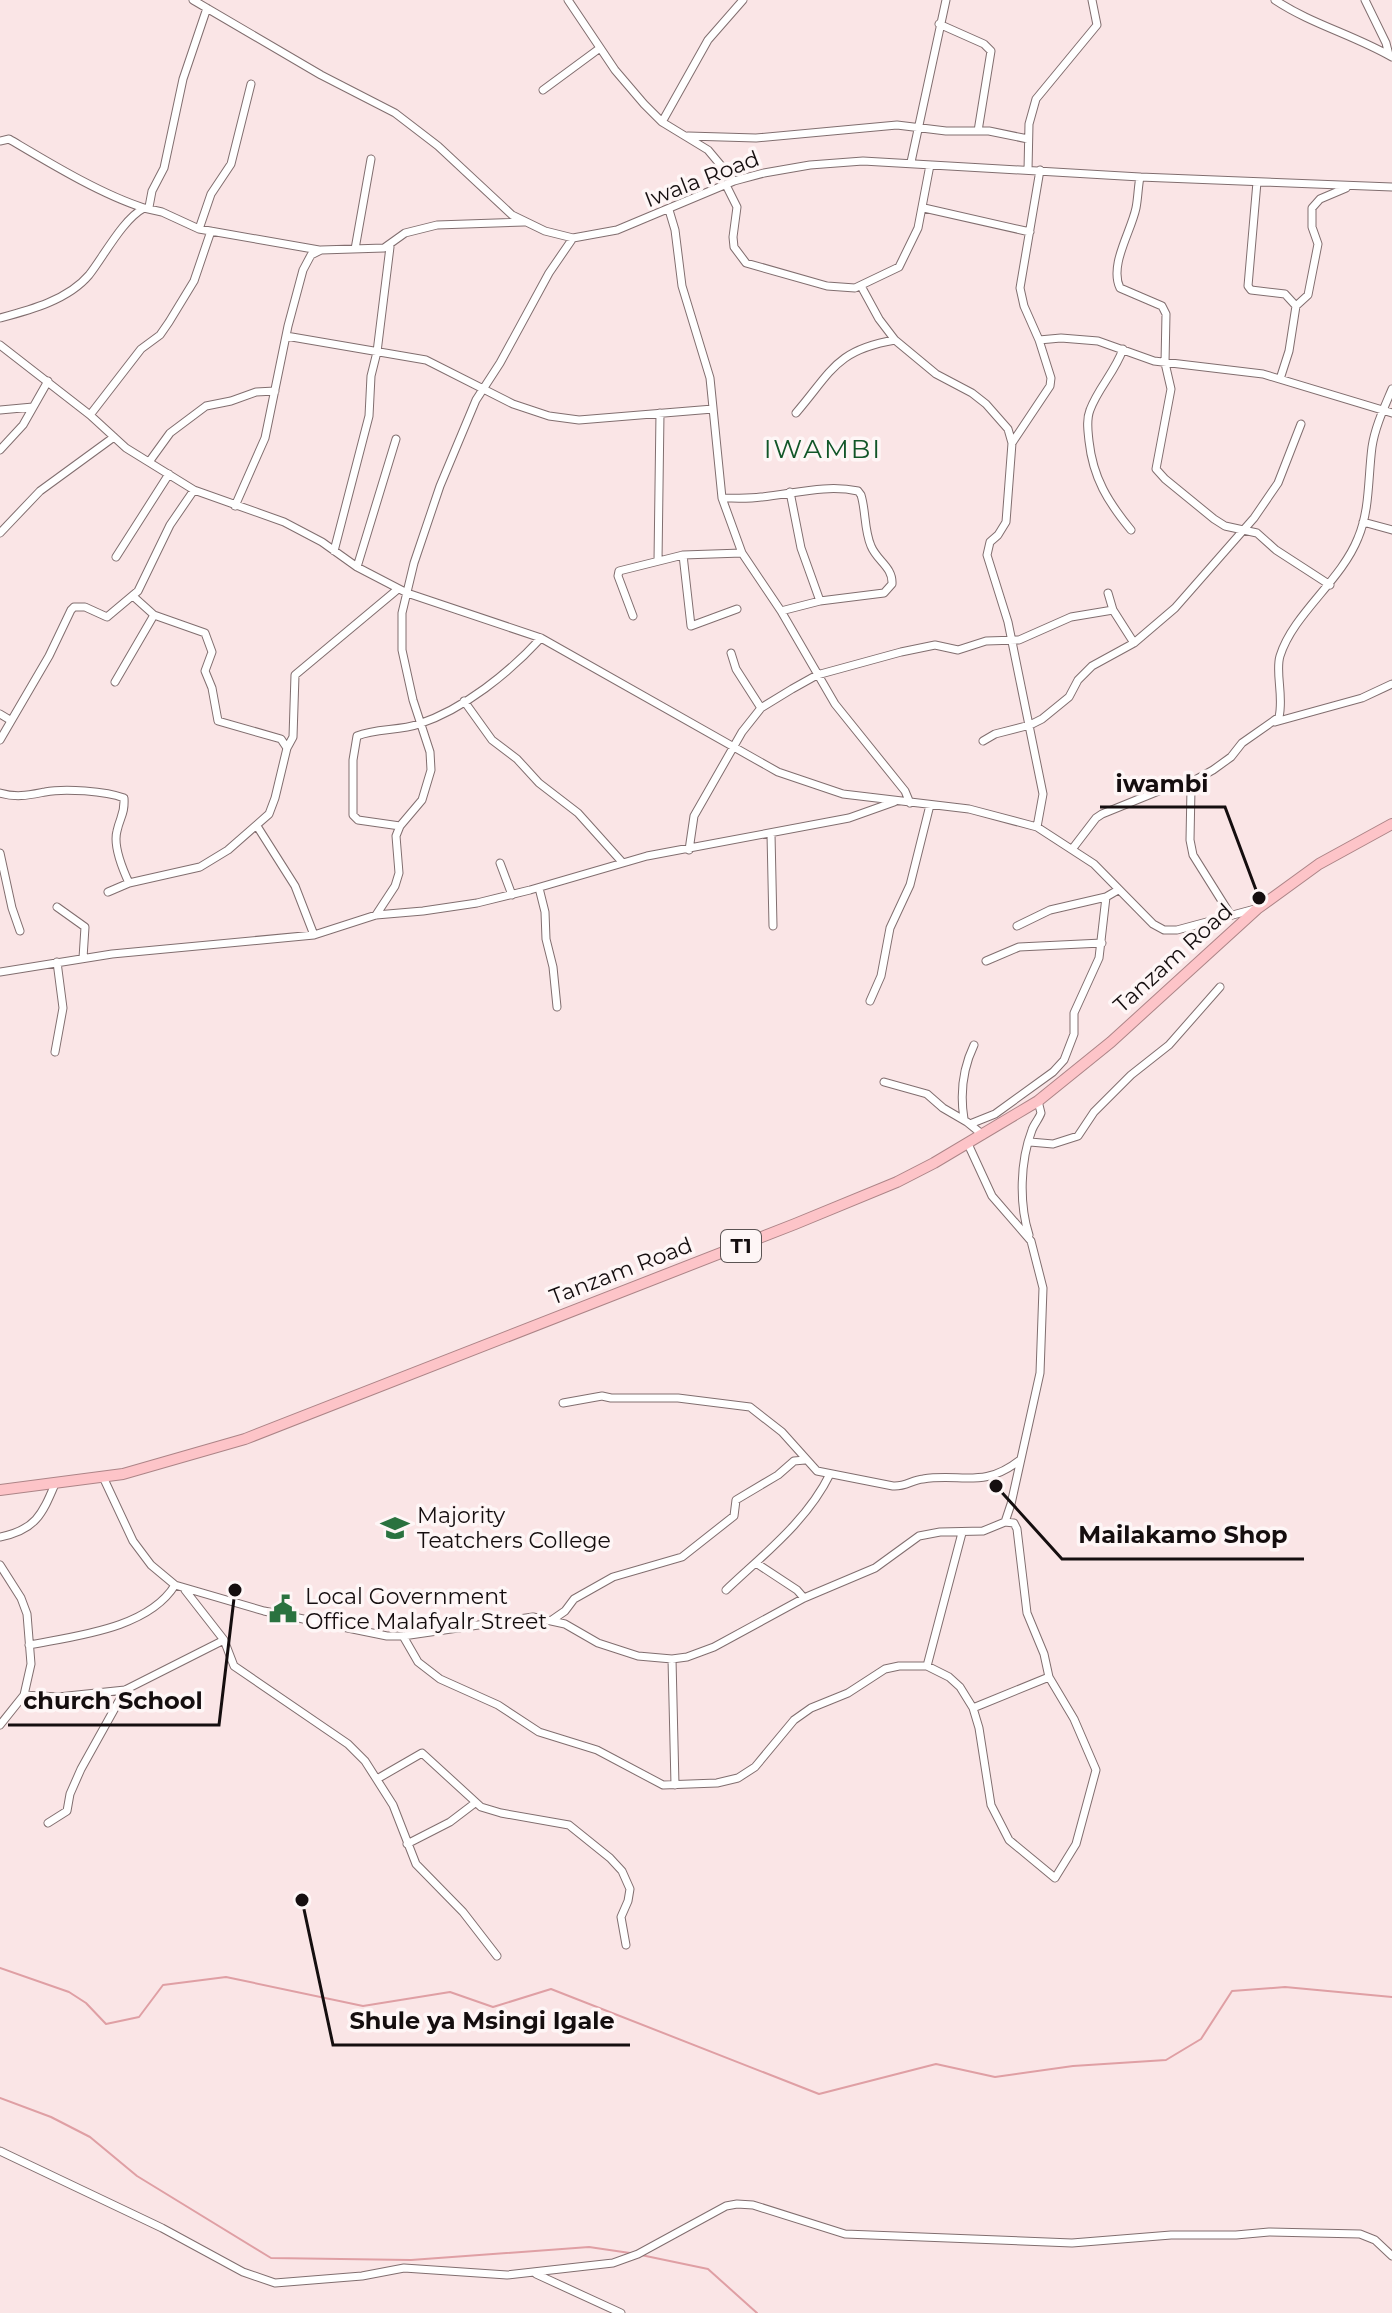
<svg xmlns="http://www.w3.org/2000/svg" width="1392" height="2313" font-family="Montserrat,sans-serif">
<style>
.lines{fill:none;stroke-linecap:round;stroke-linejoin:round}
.stream{stroke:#df9fa4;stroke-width:2}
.minor-casing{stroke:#816e6f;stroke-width:9}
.highway-casing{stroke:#ac8487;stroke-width:12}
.minor{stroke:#fff;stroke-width:7}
.highway{stroke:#fdc4c8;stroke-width:10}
.labels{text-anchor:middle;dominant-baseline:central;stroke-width:7;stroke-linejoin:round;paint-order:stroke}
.shield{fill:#fef6f6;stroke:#5b5454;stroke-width:2}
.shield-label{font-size:20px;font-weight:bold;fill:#150e0f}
.street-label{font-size:22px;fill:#150e0f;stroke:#fef6f6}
.poi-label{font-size:22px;fill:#150e0f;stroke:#fef6f6;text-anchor:start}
.quarter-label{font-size:26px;letter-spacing:2px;fill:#115628;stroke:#fef6f6}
.leader{fill:none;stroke:#150e0f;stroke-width:3}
.callout-dot{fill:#150e0f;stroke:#fef6f6;stroke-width:3}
.callout-label{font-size:24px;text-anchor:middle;font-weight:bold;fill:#150e0f;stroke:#fef6f6;stroke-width:7;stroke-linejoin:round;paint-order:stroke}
</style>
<rect width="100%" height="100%" fill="#fae5e6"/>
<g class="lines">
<path class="stream" d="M0 1968 69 1992 86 2003 106 2024 139 2017 163 1985 226 1977 363 2006 450 1992 493 2007 551 1989 819 2094 936 2064 995 2077 1073 2066 1166 2060 1201 2039 1232 1991 1285 1987 1392 1997
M0 2098 51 2117 90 2137 137 2176 271 2258 411 2260 589 2247 630 2253
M641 2255 708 2269 757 2313"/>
<defs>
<path id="minor" d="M193 0 321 75 395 113 438 146 512 215 545 231 573 238 617 230 734 181 764 173 810 165 863 161 1140 177 1392 187
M568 0 615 70 644 104 662 122 708 150 734 181
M1275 0C1311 24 1354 35 1392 57
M1365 0 1386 43 1389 55
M939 24 984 44 991 51 978 131
M543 90 600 48
M662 122 708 40 743 0
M688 136 756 138 897 125 946 131H989L1028 139
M0 141 9 139C48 162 100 194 144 208
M911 162 946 0
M1028 170 1029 124 1036 99 1097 25 1092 0
M1140 177C1138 187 1138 198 1136 208 1131 232 1109 265 1120 288L1162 306 1166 314 1165 363 1171 389 1156 469 1165 479 1214 519 1225 526 1257 533 1276 550 1330 585
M1257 182 1248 286 1251 290 1285 294 1296 306
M726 185 737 207 733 237 734 247 746 263 827 286 855 288 899 267 918 228 930 165
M149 207 152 191 164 168 183 79 207 8
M924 208 1030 232
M669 210 675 230 682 286 710 378 722 498 742 553 781 611 835 704 905 791 910 803
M199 229 211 194 231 164 251 84
M355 249 371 159
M861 286 879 319 895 340 936 374 972 393 986 404 1008 429 1012 443
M0 318C30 310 68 300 89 275 104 256 123 219 144 208L162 212 199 229 319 250
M286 336 426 360 513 404 549 416 579 420 713 409
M1039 340 1061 338 1098 341 1154 361 1263 374 1392 413
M0 345 90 415 126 448 194 490 284 522 322 542 357 567 407 593 541 638 778 772 843 794 969 809 1037 827 1094 864 1153 924 1164 930H1177L1255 909
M1123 349C1115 372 1098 388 1090 410 1086 420 1088 431 1089 441 1093 478 1108 502 1131 530
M1280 379 1289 351 1296 306 1308 295 1318 244 1312 227V208L1320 199 1346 188
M0 410 33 407
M796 413C832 371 836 350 895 340
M90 415 141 349 160 335 169 322 194 281 211 231
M0 450 23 425 48 381
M149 462 170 433 206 406 231 401 256 392 275 391
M790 492 801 548 820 601
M722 498C735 498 748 499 761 497 793 494 826 484 858 491L861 495C866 511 864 530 871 546 877 561 893 567 892 584L884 593 820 601 781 611
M235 506 265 438 288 326 303 270 311 255 321 250 384 248 405 233 437 225 524 222
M1363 522 1392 530
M0 533 40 491 114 437
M334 551 369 416 371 376 377 352 390 247
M683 555 691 626 737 609
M116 557 169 474
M658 561 660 413
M357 567 396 439
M1108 593 1113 610 1134 643
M633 616 618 576 619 571 683 555 742 553
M731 653 736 669 761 708
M115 682 154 615
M464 701 492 740 517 759 539 783 578 813 622 862
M0 714 10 720
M1275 722 1362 698 1392 684
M0 740 49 656 71 610 74 607H85L107 617 138 591 170 525 194 490
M983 741 995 734 1030 725 1042 719 1069 697 1078 680 1092 666 1134 643 1175 608 1254 518 1278 483 1301 424
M287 748 293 737 295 675 398 589
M0 793C17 798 29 795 45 792 64 788 106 791 124 798 125 814 120 817 117 831 113 845 123 870 129 883
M257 826 295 886 314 935
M400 826 358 820 353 815V760L357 736C376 728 399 731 419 724 464 709 509 673 541 638
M1037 827 1043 794 1008 622 987 555 990 542 998 535 1006 522 1012 443 1050 386 1051 378 1039 340 1024 306 1020 288 1040 170
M771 834 773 926
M1073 848 1096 818 1102 814 1166 788 1193 783
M689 850 694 816 742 732 761 708 792 689 817 675 901 652 935 645 958 650 986 641 1019 640 1071 617 1113 610
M0 853 12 908 20 931
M500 863 512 895
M539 888 545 912 546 939 553 967 557 1007
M108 892 129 883 200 867 228 850 269 814 275 798 287 748 281 739 218 721 212 688 205 671 212 652 205 633 154 615 134 597
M57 907 85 927 83 958
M1230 914 1193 855 1190 840 1191 788 1195 780 1213 770 1231 757 1242 743 1279 717C1284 696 1275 672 1280 656 1293 614 1341 581 1358 538 1370 510 1368 477 1372 447 1375 427 1384 408 1392 389
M376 915 395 886 399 873 396 836 400 826 422 800 431 770 430 752 413 700 402 650V613L414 563 440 486 476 400 500 363 549 273 573 238
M1017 926 1050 910 1106 897
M986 961 1019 947 1102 943
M0 972 112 954 314 935 376 915 423 911 477 903 530 890 647 856 849 818 894 802
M870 1001 881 976 890 928 910 885 930 805
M55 1052 63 1008 57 962
M884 1082 927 1094 943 1108 967 1122 983 1135
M964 1119C960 1094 963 1068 974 1045
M970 1124 995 1114 1053 1072 1064 1060 1074 1034V1013L1099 958 1106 897 1118 890
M1030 1142 1053 1144 1078 1136 1094 1112 1131 1075 1169 1045 1220 987
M1029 1235C1019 1204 1020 1161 1032 1130 1034 1124 1039 1119 1041 1113L1038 1101
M563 1403 602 1396 611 1398H678L750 1407 782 1432 817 1471 893 1486C905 1487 912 1480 923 1479 962 1473 983 1489 1020 1460
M103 1477 133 1541 151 1565 175 1585 264 1611 387 1636H403L533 1617 565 1624 598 1643 638 1656 672 1659 687 1657 714 1647 804 1598 875 1568 919 1536 940 1532 983 1531 1005 1522 1011 1504 1040 1373 1043 1288 1031 1241 992 1196 968 1144
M0 1537C35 1530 42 1515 55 1484
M756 1563 797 1590 804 1598
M0 1565 21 1598 27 1614 31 1664 24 1695 0 1725
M185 1590 224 1640 234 1666 348 1744 365 1761 393 1805 416 1864 463 1912 497 1956
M726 1590C764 1554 807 1521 830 1474
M552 1620 565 1611 574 1599 613 1577 682 1557 734 1516 736 1500 778 1475 794 1461 805 1460
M403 1636 418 1662 440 1679 498 1705 539 1732 597 1750 663 1785 717 1783 738 1778 755 1767 794 1720 811 1708 848 1693 885 1669 899 1666H927L949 1677 960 1687 973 1708 979 1728 991 1805 1009 1840 1055 1878 1076 1844 1096 1770 1074 1719 1049 1677 1044 1654 1027 1613 1017 1529 1014 1523 1005 1522
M29 1645C74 1636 148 1629 175 1585
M672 1659 675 1785
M927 1666 962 1533
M24 1695 58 1697 125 1690 224 1640
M973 1708 1049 1677
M377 1779 422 1753 481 1807 501 1813 569 1825 610 1858 622 1871 630 1889 628 1901 621 1917 626 1945
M48 1823 67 1811 70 1794 81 1769 125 1690
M407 1844 450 1822 475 1803
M0 2151 162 2228 243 2272 275 2283 362 2276 404 2268 507 2275 613 2263 638 2254 726 2206 737 2204 753 2205 845 2234 1072 2243 1171 2235H1236L1269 2232 1360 2234 1375 2240 1392 2256
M536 2274 621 2313"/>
<path id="highway" d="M0 1490 123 1474 245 1439 795 1224 897 1182 934 1163 1038 1101 1111 1042 1257 909 1319 864 1392 824"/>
</defs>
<use href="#minor" class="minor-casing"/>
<use href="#highway" class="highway-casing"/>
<use href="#minor" class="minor"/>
<use href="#highway" class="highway"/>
</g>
<defs>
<symbol id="university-bare" viewBox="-9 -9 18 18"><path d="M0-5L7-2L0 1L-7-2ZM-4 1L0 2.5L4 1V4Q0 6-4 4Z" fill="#2a723f" stroke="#fef6f6" stroke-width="2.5" paint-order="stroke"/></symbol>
<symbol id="civic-bare" viewBox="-9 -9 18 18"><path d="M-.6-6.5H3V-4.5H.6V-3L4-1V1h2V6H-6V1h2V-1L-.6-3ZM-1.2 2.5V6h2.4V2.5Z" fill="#2a723f" stroke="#fef6f6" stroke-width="2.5" paint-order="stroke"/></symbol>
</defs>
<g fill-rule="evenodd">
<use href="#university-bare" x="375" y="1508" width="40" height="40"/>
<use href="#civic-bare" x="263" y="1589" width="40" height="40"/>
</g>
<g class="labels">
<rect class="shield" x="721" y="1230" width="40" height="32" rx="6"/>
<g class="shield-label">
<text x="741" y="1246">T1</text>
</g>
<g class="street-label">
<text transform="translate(702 179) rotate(-21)">Iwala Road</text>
<text transform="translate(1173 958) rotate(-42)">Tanzam Road</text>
<text transform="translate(621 1271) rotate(-21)">Tanzam Road</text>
</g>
<g class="poi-label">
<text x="417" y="1515">Majority<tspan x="417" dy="25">Teatchers College</tspan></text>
<text x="305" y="1596">Local Government<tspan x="305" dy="25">Office Malafyalr Street</tspan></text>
</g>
<g class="quarter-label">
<text x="823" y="449">IWAMBI</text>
</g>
</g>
<path class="leader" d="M1259 898L1225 807H1100M996 1486L1062 1559H1304M235 1590L219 1725H8M302 1900L333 2045H630"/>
<g class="callout-dot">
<circle cx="1259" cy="898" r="8"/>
<circle cx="996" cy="1486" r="8"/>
<circle cx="235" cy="1590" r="8"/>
<circle cx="302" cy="1900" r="8"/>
</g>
<g class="callout-label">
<text x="1162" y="792">iwambi</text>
<text x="1183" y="1543">Mailakamo Shop</text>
<text x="113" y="1709">church School</text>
<text x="482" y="2029">Shule ya Msingi Igale</text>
</g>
</svg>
